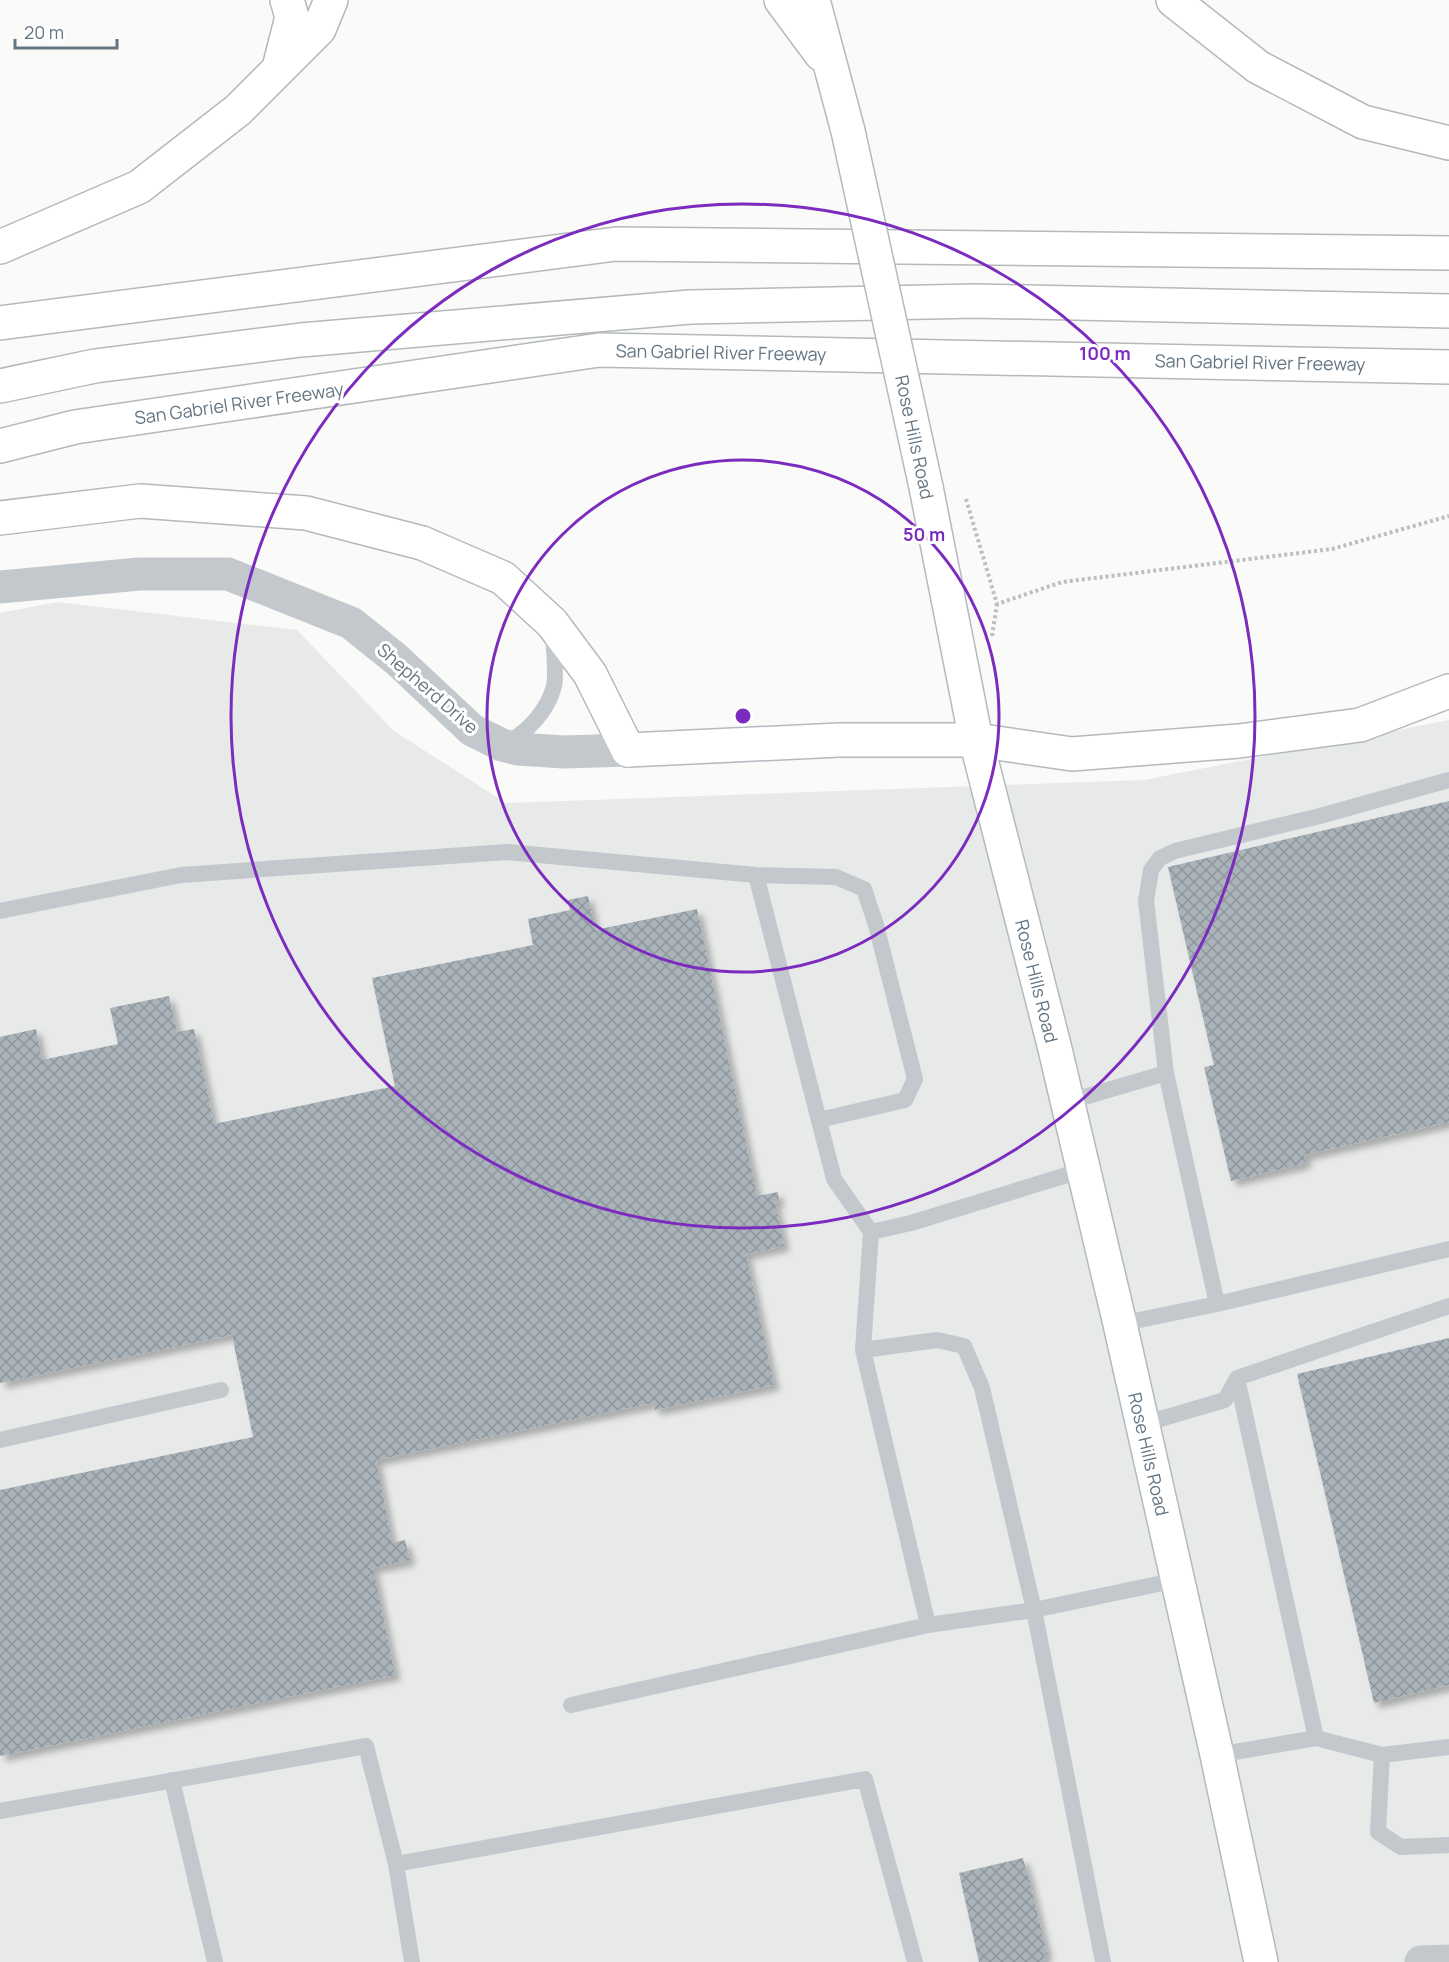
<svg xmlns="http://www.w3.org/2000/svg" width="1449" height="1962" font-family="Manrope,sans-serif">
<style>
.built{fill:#e8e9e9}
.building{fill:url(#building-cross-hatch);filter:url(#shadow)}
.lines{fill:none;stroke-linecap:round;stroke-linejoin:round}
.secondary-casing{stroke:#b3babf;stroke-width:36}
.motorway-casing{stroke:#b4b9bd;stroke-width:36}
.path{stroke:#bbbfc2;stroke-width:4;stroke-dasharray:3 3;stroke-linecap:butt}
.service{stroke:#c3c8cc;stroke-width:16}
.minor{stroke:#c3c8cc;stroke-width:33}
.secondary{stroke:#fff;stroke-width:33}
.motorway{stroke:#fff;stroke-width:33}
.secondary-bridge-casing{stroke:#b3babf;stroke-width:36;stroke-linecap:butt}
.secondary-bridge{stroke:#fff;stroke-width:33}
.ring{fill:none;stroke:#7b2cbf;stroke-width:3}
.labels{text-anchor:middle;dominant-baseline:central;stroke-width:6;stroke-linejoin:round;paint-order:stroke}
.street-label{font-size:18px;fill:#657683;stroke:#fff}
.centre{fill:#7b2cbf;stroke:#fff;stroke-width:3}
.ring-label{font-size:18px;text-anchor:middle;font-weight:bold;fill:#7b2cbf;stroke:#fff;stroke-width:6;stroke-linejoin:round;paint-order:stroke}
</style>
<defs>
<pattern id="building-cross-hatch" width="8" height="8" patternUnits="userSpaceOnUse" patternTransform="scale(1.5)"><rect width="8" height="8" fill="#aab3b9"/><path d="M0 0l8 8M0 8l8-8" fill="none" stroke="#8e969c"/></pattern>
<filter id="shadow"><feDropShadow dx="5.5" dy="5.5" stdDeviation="3" flood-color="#0004"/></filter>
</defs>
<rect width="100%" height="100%" fill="#fafaf8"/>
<path class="built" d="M57 602 297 630 394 731 506 803 1144 780 1449 720V1962H0V613Z"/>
<path class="building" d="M1449 801V1122L1304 1155 1306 1163 1231 1181 1204 1067 1214 1065 1168 867Z
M588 896 595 930 697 909 757 1196 778 1192 779 1201 775 1202 784 1246 746 1254 774 1385 655 1410 653 1403 376 1460 392 1543 405 1540 410 1560 373 1568 395 1675 0 1756V1490L253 1437 232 1335 0 1383V1037L36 1029 42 1060 118 1044 110 1008 169 996 177 1032 194 1029 214 1124 395 1086 372 978 533 945 528 919 570 910 568 900Z
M1449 1338V1685L1374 1703 1297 1374Z
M1023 1858 1026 1870H1027L1047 1954 1044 1955 1046 1962H979L959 1873Z"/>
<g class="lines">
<defs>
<path id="secondary" d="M781 0 821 54
M813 0 848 131
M926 487 976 740 1054 1045 1120 1324 1217 1755 1261 1962
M628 750 839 740H976"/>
<path id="motorway" d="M1173 0 1258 67 1363 122 1449 143
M279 68 292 17 287 0
M0 247 139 187 238 110 319 29 331 0
M0 323 616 244 1449 253
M0 386 95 366 301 340 690 307 975 301 1449 311
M0 446 75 427 599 350 1449 367
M0 518 140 501 306 513 422 543 503 578 552 623 590 674 628 750
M976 740 1072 754 1239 741 1360 725 1449 691"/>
</defs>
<use href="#secondary" class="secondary-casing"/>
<use href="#motorway" class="motorway-casing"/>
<path class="path" d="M966 499 997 604 1062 582 1332 549 1449 516
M992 636 997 604"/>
<path class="service" d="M506 743C528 732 548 710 554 686 557 674 553 644 553 629
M756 875 836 877 864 889 876 925 915 1079 905 1100 819 1120
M0 911 181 875 507 852 756 875 834 1179 871 1232
M1067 1102 1166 1073
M1217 1304 1166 1073 1146 901 1151 870 1160 858 1175 851 1320 816 1449 780
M1120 1324 1217 1304 1449 1249
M863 1350 937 1340 964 1346 982 1388 1034 1610 1103 1962
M1237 1378 1316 1738
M1143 1424 1225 1400 1237 1378 1449 1306
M0 1440 221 1390
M928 1625 863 1350 871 1232 911 1223 1083 1170
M571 1705 928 1625 1034 1610 1177 1580
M1217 1755 1316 1738 1382 1755 1449 1747
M1382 1755 1378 1832 1401 1847 1449 1845
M172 1780 215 1962
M0 1811 366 1746 396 1864 865 1779 915 1962
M396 1864 412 1962"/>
<path class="minor" d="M0 587 139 574H228L351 623 396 659 472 730 502 745 518 749 564 752 628 750
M1421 1962 1449 1961"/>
<use href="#secondary" class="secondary"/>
<use href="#motorway" class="motorway"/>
<defs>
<path id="secondary-bridge" d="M848 131 926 487"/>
</defs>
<use href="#secondary-bridge" class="secondary-bridge-casing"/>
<use href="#secondary-bridge" class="secondary-bridge"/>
</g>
<g class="ring">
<circle cx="743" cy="716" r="256"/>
<circle cx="743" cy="716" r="512"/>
</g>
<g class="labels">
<g class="street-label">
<text transform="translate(721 352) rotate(1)">San Gabriel River Freeway</text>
<text transform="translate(1260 362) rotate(1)">San Gabriel River Freeway</text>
<text transform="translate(239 403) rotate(-8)">San Gabriel River Freeway</text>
<text transform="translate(915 437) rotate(78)">Rose Hills Road</text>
<text transform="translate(428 688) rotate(41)">Shepherd Drive</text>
<text transform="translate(1037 981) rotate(76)">Rose Hills Road</text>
<text transform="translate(1149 1454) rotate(77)">Rose Hills Road</text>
</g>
</g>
<circle cx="743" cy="716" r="9" class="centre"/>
<g class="ring-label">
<text x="1105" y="360">100 m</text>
<text x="924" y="541">50 m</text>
</g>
<path d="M15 39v9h102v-9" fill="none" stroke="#657683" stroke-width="3"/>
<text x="24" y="39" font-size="18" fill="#657683" stroke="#ffffff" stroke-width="4.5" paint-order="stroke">20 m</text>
</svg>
